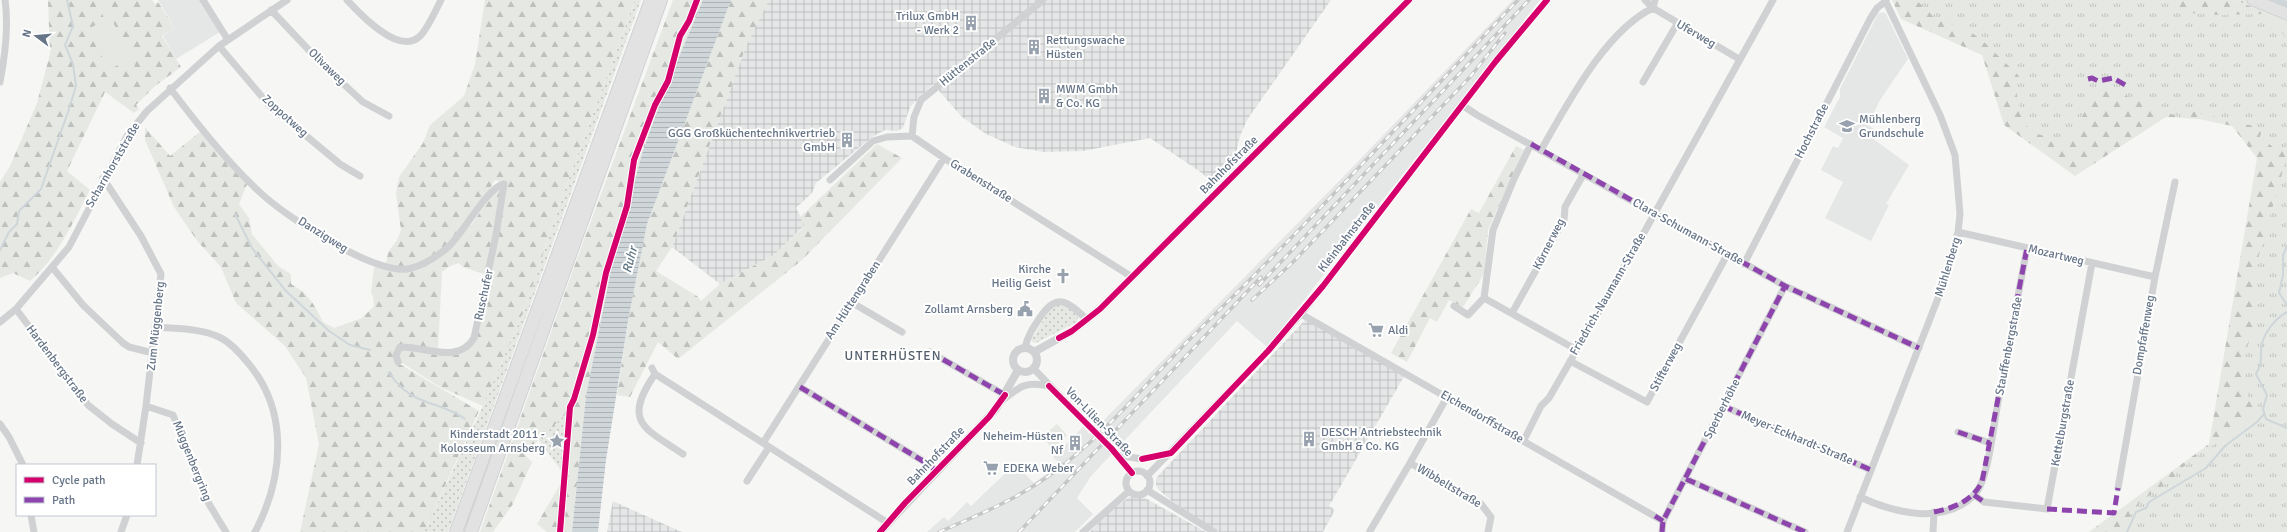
<svg xmlns="http://www.w3.org/2000/svg" width="2287" height="532" font-family="Signika,sans-serif">
<style>
.built{fill:#e5e6e6}
.industrial{fill:url(#industrial-grid)}
.grass{fill:url(#grass-dots)}
.forest{fill:url(#forest-firs)}
.park{fill:url(#park-tufts)}
.garden{fill:#e6e9e3}
.water{fill:url(#water-rules)}
.lines{fill:none;stroke-linecap:round;stroke-linejoin:round}
.stream{stroke:#cfd6da;stroke-width:2}
.river{stroke:#cfd6da;stroke-width:12}
.primary-casing{stroke:#d2d3d4;stroke-width:13}
.motorway-casing{stroke:#d1d2d4;stroke-width:14}
.minor{stroke:#d0d1d2;stroke-width:7}
.tertiary{stroke:#d0d1d2;stroke-width:8}
.primary{stroke:#e2e2e3;stroke-width:11}
.motorway{stroke:#e2e2e3;stroke-width:12}
.rail-casing{stroke:#c6c6c8;stroke-width:3.5}
.rail{stroke:#fff;stroke-width:2;stroke-dasharray:6;stroke-linecap:butt}
.quiet{stroke:#8e44ad;stroke-width:5;stroke-dasharray:10 5;stroke-linecap:butt}
.cycleway-casing{stroke:#fff;stroke-width:8}
.cycleway{stroke:#d6006c;stroke-width:6}
.labels{text-anchor:middle;dominant-baseline:central;stroke-width:4;stroke-linejoin:round;paint-order:stroke}
.poi-label{font-size:12px;fill:#657487;stroke:#fff;text-anchor:end}
.street-label{font-size:12px;fill:#657487;stroke:#fff}
.water-label{font-size:13px;font-style:italic;fill:#607683;stroke:#fff}
.neighbourhood-label{font-size:13px;letter-spacing:1px;fill:#535e6b;stroke:#fff}
</style>
<defs>
<pattern id="industrial-grid" width="8" height="8" patternUnits="userSpaceOnUse"><rect width="8" height="8" fill="#e5e6e6"/><path d="M0 4h8M4 0v8" fill="none" stroke="#bdbfc0"/></pattern>
<pattern id="grass-dots" width="8" height="8" patternUnits="userSpaceOnUse"><rect width="8" height="8" fill="#e6e9e3"/><path d="M2 2h.1M6 6h.1" fill="none" stroke="#bec1be" stroke-width="1.8" stroke-linecap="round"/></pattern>
<pattern id="forest-firs" width="22" height="20" patternUnits="userSpaceOnUse"><rect width="22" height="20" fill="#e6e9e3"/><path d="M5 1l3.5 6h-7zM16 11l3.5 6h-7z" fill="#bec1be"/></pattern>
<pattern id="park-tufts" width="24" height="20" patternUnits="userSpaceOnUse"><rect width="24" height="20" fill="#e6e9e3"/><path d="M3 7l-1-3M5 7V3M7 7l1-3M15 17l-1-3M17 17v-4M19 17l1-3" fill="none" stroke="#bec1be"/></pattern>
<pattern id="water-rules" width="6" height="5" patternUnits="userSpaceOnUse"><rect width="6" height="5" fill="#cfd6da"/><path d="M0 2.5h6" fill="none" stroke="#acb2b6"/></pattern>
</defs>
<rect width="100%" height="100%" fill="#f6f6f5"/>
<path class="built" d="M158 0H201L220 32 176 59 163 36 175 28Z
M1513 0H1540L1267 347 1237 321 1091 476 1077 498 1093 514 1075 532H927L944 517 948 521 967 502 971 506 1015 464 1034 483 1060 464 1053 457 1083 427 1090 434 1097 427 1344 176Z
M1883 12 1886 14 1908 59 1880 100 1868 125 1877 131 1872 138 1909 165 1886 204 1889 205 1871 241 1825 218 1843 182 1821 170 1833 146 1838 148 1843 138 1824 127 1840 97V89L1878 14Z"/>
<path class="industrial" d="M769 0H1331L1247 120 1240 136 1234 162 1214 185 1202 173 1150 138 1083 151 1044 152 1015 147 986 134 962 117 933 84 910 107 903 128 897 131 885 130 872 137 816 183 812 193 796 208 805 225 774 255 720 284 672 247 747 44Z
M1305 320 1406 373 1329 506 1335 510 1323 532H1219L1187 514 1158 489 1156 484 1157 477Z
M1129 497 1145 498 1206 532H1090L1108 513Z
M613 501 637 512 682 532H607Z"/>
<path class="grass" d="M635 0H641L448 532H424L483 406 526 305 562 197Z
M2234 0H2287V21Z
M1060 303 1079 314 1077 322 1036 343 1031 341 1052 305Z
M568 412 563 473 538 439Z"/>
<path class="forest" d="M48 0H152L155 4 158 2 175 28 162 36 181 67 155 86 136 105 139 109 134 113 105 92 67 171 90 190C73 222 58 257 30 281L13 273 0 278V182L10 166 37 103 50 54Z
M485 0H635L562 197 526 305 483 406 440 387 399 361 400 349 441 353 472 344 506 183 495 180C476 211 452 251 416 265 407 269 395 265 386 264L388 252 397 240 401 230 396 194 399 177 423 143 430 125 464 96 475 64Z
M673 0H703L661 100 642 154 611 270 586 396 572 532H547L537 524 561 483 567 481 572 412H568L524 454 532 462 513 504 493 532H480L578 256Z
M731 0H769L747 44 672 247 656 271 697 296 701 301 720 284 774 255 805 226 800 217 877 144 902 158 802 260 678 359 658 342 630 397 617 395 628 321 647 224Z
M1892 0H2234L2287 21V532H2089L2209 444 2257 158 2232 126 2199 119 2166 117 2075 176 2004 125 1982 55 1901 19Z
M145 127 170 156 201 131 247 184 239 204 249 218 252 234 278 266 291 274V284C308 293 315 305 323 322L334 328 362 318 374 306 373 296 371 293 374 267 383 269 424 267 438 259 471 225 497 189 503 185 487 275 463 267 459 263 450 266 442 272 438 350 402 346 398 363 479 411 424 532H300L319 444 306 378 285 346 236 303 221 267 198 242 174 207 145 140Z
M1516 146 1524 150 1488 230 1484 274 1463 307 1449 300 1437 322 1430 318 1407 362 1391 353 1471 209 1479 213Z"/>
<path class="park" d="M1916 0H2164L2189 13 2218 15 2263 14 2277 24 2287 40V150L2273 147 2260 137 2262 128 2186 110 2181 118 2101 86 2092 98 2069 142 2037 134 2025 125 2018 103 2016 88 2019 76 1983 41 1972 33 1934 17Z
M2287 156V532H2123L2131 515 2140 502 2175 477 2174 475C2183 467 2192 460 2201 453 2217 440 2251 432 2254 409 2251 400 2244 391 2243 383 2240 370 2247 337 2257 330L2255 274 2257 262Z"/>
<path class="garden" d="M104 4 135 66 127 70 123 62 109 70 88 29 105 20 99 7Z
M1057 424 1067 435 1053 449 1042 437Z"/>
<path class="water" d="M703 0H731L647 224 628 321 606 460 598 532H572L586 396 611 270 642 154 661 100Z"/>
<g class="lines">
<path class="stream" d="M235 214 252 248 285 290 329 331 350 345 370 350
M2287 246 2283 255V275L2279 293 2287 305
M0 250 9 232 17 224 19 211 41 189 68 112 76 86 73 64 65 45 73 26 67 0
M2287 312C2276 318 2265 331 2262 344 2259 357 2264 361 2256 374L2267 395 2263 409 2266 419 2287 428
M389 373C396 383 407 394 419 399 435 406 451 408 465 419
M2127 532 2136 512 2146 508 2149 502 2206 468 2225 446 2257 422 2264 414"/>
<path class="river" d="M2270 0 2287 8"/>
<defs>
<path id="primary" d="M2253 0 2287 14"/>
<path id="motorway" d="M456 532 651 0
M471 532 661 0"/>
</defs>
<use href="#primary" class="primary-casing"/>
<use href="#motorway" class="motorway-casing"/>
<path class="minor" d="M203 0 228 40
M347 0C360 14 398 55 419 37 428 29 435 11 441 0
M1645 0 1653 8 1739 59
M1653 8 1655 0
M271 10 323 65 363 102 389 116
M219 46 269 105 340 164 360 176
M0 82C5 56 9 27 5 0
M1643 82 1677 24
M170 88C197 124 230 166 264 196 290 219 372 273 407 269 416 268 425 263 432 259 439 254 446 250 451 244 464 231 489 186 504 184L496 235 474 338C458 365 425 346 400 347L396 355 398 362
M1462 105 1477 115 1785 286 1919 348
M912 136 914 117 921 100 1043 0
M1531 144 1514 179 1493 230 1484 298 1577 350
M1541 150C1567 105 1605 31 1653 8
M103 178 141 236 161 274 146 406 137 465
M830 180 873 141 887 137 912 136 944 158 1132 277
M1958 232 2155 277
M1744 264 1870 19 1877 8 1886 1
M52 267 83 305 123 343 129 347 153 353
M851 302 902 332
M1454 306 1468 315 1484 298
M16 309 88 405 112 424 141 443
M1512 313 1564 220 1565 207 1583 175
M1301 314 1663 521
M0 322 16 309 69 247 127 136 147 111 219 46 287 0
M156 327C176 329 200 328 219 337 230 342 240 353 248 363 290 412 283 479 255 532
M1025 348C1027 337 1033 328 1039 319 1056 292 1067 300 1087 320
M930 352 1005 395
M1570 361 1647 402 1727 255
M652 368 655 374 888 523
M1033 368 1117 455 1132 473
M655 374C622 422 644 428 683 454
M800 387 928 464 936 471
M1447 397 1410 463 1481 504 1491 517 1488 532
M1003 400C1020 386 1026 381 1049 386
M146 406 173 415 209 504 226 532
M1723 406 1871 470
M0 424 9 437 23 465
M1958 432 1990 443
M1524 440 1541 406 1549 398 1601 308 1606 296 1636 247 1773 0
M763 443 944 158
M1117 455 1142 459 1171 453
M1126 483a12 12 0 1 1 24 0a12 12 0 1 1-24 0Z
M1147 476 1268 351 1301 314 1496 61 1547 0
M1686 479 1805 532
M747 481 769 447
M2118 488 2155 277 2175 182
M1147 490 1214 532
M1974 495 1984 502 2047 509 2092 263
M1860 497C1894 513 1945 526 1975 494 1989 479 1994 420 1999 397 2008 347 2018 298 2027 248
M31 515 34 532
M1370 531 1410 463
M121 532 127 515
M1083 532 1129 491
M1662 532 1663 521 1785 286
M1847 532 1940 293 1958 232 1960 214 1955 155 1940 115 1885 0
M1933 532 1934 512"/>
<path class="tertiary" d="M1013 360a12 12 0 1 1 24 0a12 12 0 1 1-24 0Z
M1034 352 1072 331 1100 309 1409 0
M880 532 996 409 1018 370"/>
<use href="#primary" class="primary"/>
<use href="#motorway" class="motorway"/>
<defs>
<path id="rail" d="M1259 285 1529 0
M1252 300 1293 262 1470 77 1505 33
M939 532C981 514 1022 497 1058 469 1108 432 1152 376 1197 332 1307 225 1412 111 1518 0
M1019 532 1261 277"/>
</defs>
<use href="#rail" class="rail-casing"/>
<use href="#rail" class="rail"/>
<path class="quiet" d="M2088 79 2092 78 2098 81 2113 78 2127 86
M1531 144 1785 286 1919 348
M930 352 1005 395
M800 387 928 464 936 471
M1723 406 1871 470
M1958 432 1990 443
M1686 479 1805 532
M1974 495 1984 502
M2047 509 2114 513 2118 488
M1934 512C1954 508 1972 501 1982 482L2027 248
M1655 516 1663 521
M1662 532 1663 521 1785 286"/>
<defs>
<path id="cycleway" d="M1059 338 1072 331 1100 309 1409 0
M1049 386 1111 448 1132 473
M1142 459 1171 453 1268 351 1323 286 1496 61 1547 0
M560 532 570 407 574 399 593 335 606 273 627 206 634 160 655 105 668 81 680 36 689 21 697 0
M880 532 905 503 989 417 1005 395"/>
</defs>
<use href="#cycleway" class="cycleway-casing"/>
<use href="#cycleway" class="cycleway"/>
</g>
<defs>
<symbol id="building-bare" viewBox="-9 -9 18 18"><path d="M-4-6H4V6H1V3H-1V6H-4ZM-2.5-4.3h1.7v1.8h-1.7ZM.8-4.3h1.7v1.8H.8ZM-2.5-1h1.7V.8h-1.7ZM.8-1h1.7V.8H.8Z" fill="#98a2ae" stroke="#fff" stroke-width="2.5" paint-order="stroke"/></symbol>
<symbol id="school-bare" viewBox="-9 -9 18 18"><path d="M0-5L7-2L0 1L-7-2ZM-4 1L0 2.5L4 1V4Q0 6-4 4Z" fill="#98a2ae" stroke="#fff" stroke-width="2.5" paint-order="stroke"/></symbol>
<symbol id="church-bare" viewBox="-9 -9 18 18"><path d="M-1.2-6h2.4v3.5h3.3v2.4h-3.3V6h-2.4V-.1h-3.3v-2.4h3.3Z" fill="#98a2ae" stroke="#fff" stroke-width="2.5" paint-order="stroke"/></symbol>
<symbol id="civic-bare" viewBox="-9 -9 18 18"><path d="M-.6-6.5H3V-4.5H.6V-3L4-1V1h2V6H-6V1h2V-1L-.6-3ZM-1.2 2.5V6h2.4V2.5Z" fill="#98a2ae" stroke="#fff" stroke-width="2.5" paint-order="stroke"/></symbol>
<symbol id="supermarket-bare" viewBox="-9 -9 18 18"><path d="M-6-5.5h2.5l.6 2H6L4.5 2H-2.5L-4.4-4H-6ZM-1.5 3.2a1.3 1.3 0 1 0 .1 0ZM3 3.2a1.3 1.3 0 1 0 .1 0Z" fill="#98a2ae" stroke="#fff" stroke-width="2.5" paint-order="stroke"/></symbol>
<symbol id="sight-bare" viewBox="-9 -9 18 18"><path d="M0-6L1.8-2.2L6-1.7L2.9 1.2L3.7 5.4L0 3.3L-3.7 5.4L-2.9 1.2L-6-1.7L-1.8-2.2Z" fill="#98a2ae" stroke="#fff" stroke-width="2.5" paint-order="stroke"/></symbol>
</defs>
<g fill-rule="evenodd">
<use href="#building-bare" x="960" y="12" width="22" height="22"/>
<use href="#building-bare" x="1023" y="36" width="22" height="22"/>
<use href="#building-bare" x="1033" y="85" width="22" height="22"/>
<use href="#school-bare" x="1836" y="115" width="22" height="22"/>
<use href="#building-bare" x="836" y="129" width="22" height="22"/>
<use href="#church-bare" x="1052" y="265" width="22" height="22"/>
<use href="#civic-bare" x="1014" y="298" width="22" height="22"/>
<use href="#supermarket-bare" x="1365" y="319" width="22" height="22"/>
<use href="#building-bare" x="1298" y="428" width="22" height="22"/>
<use href="#sight-bare" x="546" y="430" width="22" height="22"/>
<use href="#building-bare" x="1064" y="432" width="22" height="22"/>
<use href="#supermarket-bare" x="980" y="457" width="22" height="22"/>
</g>
<g class="labels">
<g class="poi-label">
<text x="959" y="16">Trilux GmbH<tspan x="959" dy="14">- Werk 2</tspan></text>
<text x="1046" y="40" text-anchor="start">Rettungswache<tspan x="1046" dy="14">Hüsten</tspan></text>
<text x="1056" y="89" text-anchor="start">MWM Gmbh<tspan x="1056" dy="14">&amp; Co. KG</tspan></text>
<text x="1859" y="119" text-anchor="start">Mühlenberg<tspan x="1859" dy="14">Grundschule</tspan></text>
<text x="835" y="133">GGG Großküchentechnikvertrieb<tspan x="835" dy="14">GmbH</tspan></text>
<text x="1051" y="269">Kirche<tspan x="1051" dy="14">Heilig Geist</tspan></text>
<text x="1013" y="309">Zollamt Arnsberg</text>
<text x="1388" y="330" text-anchor="start">Aldi</text>
<text x="1321" y="432" text-anchor="start">DESCH Antriebstechnik<tspan x="1321" dy="14">GmbH &amp; Co. KG</tspan></text>
<text x="545" y="434">Kinderstadt 2011 -<tspan x="545" dy="14">Kolosseum Arnsberg</tspan></text>
<text x="1063" y="436">Neheim-Hüsten<tspan x="1063" dy="14">Nf</tspan></text>
<text x="1003" y="468" text-anchor="start">EDEKA Weber</text>
</g>
<g class="street-label">
<text transform="translate(1696 34) rotate(30)">Uferweg</text>
<text transform="translate(968 62) rotate(-39)">Hüttenstraße</text>
<text transform="translate(327 67) rotate(44)">Olivaweg</text>
<text transform="translate(285 116) rotate(42)">Zoppotweg</text>
<text transform="translate(1812 131) rotate(-63)">Hochstraße</text>
<text transform="translate(113 165) rotate(-60)">Scharnhorststraße</text>
<text transform="translate(1229 165) rotate(-45)">Bahnhofstraße</text>
<text transform="translate(981 181) rotate(32)">Grabenstraße</text>
<text transform="translate(1688 232) rotate(29)">Clara-Schumann-Straße</text>
<text transform="translate(323 235) rotate(32)">Danzigweg</text>
<text transform="translate(1347 237) rotate(-52)">Kleinbahnstraße</text>
<text transform="translate(1549 244) rotate(-63)">Körnerweg</text>
<text transform="translate(2056 255) rotate(13)">Mozartweg</text>
<text transform="translate(1948 267) rotate(-73)">Mühlenberg</text>
<text transform="translate(1608 294) rotate(-60)">Friedrich-Naumann-Straße</text>
<text transform="translate(484 295) rotate(-78)">Ruschufer</text>
<text transform="translate(853 300) rotate(-57)">Am Hüttengraben</text>
<text transform="translate(156 326) rotate(-84)">Zum Müggenberg</text>
<text transform="translate(2144 335) rotate(-80)">Dompfaffenweg</text>
<text transform="translate(2009 346) rotate(-79)">Stauffenbergstraße</text>
<text transform="translate(57 364) rotate(53)">Hardenbergstraße</text>
<text transform="translate(1666 367) rotate(-62)">Stifterweg</text>
<text transform="translate(1722 409) rotate(-63)">Sperberhöhe</text>
<text transform="translate(1482 417) rotate(30)">Eichendorffstraße</text>
<text transform="translate(1099 422) rotate(46)">Von-Lilien-Straße</text>
<text transform="translate(2063 423) rotate(-80)">Kettelburgstraße</text>
<text transform="translate(1797 438) rotate(23)">Meyer-Eckhardt-Straße</text>
<text transform="translate(936 456) rotate(-46)">Bahnhofstraße</text>
<text transform="translate(192 461) rotate(68)">Müggenbergring</text>
<text transform="translate(1449 486) rotate(31)">Wibbeltstraße</text>
</g>
<g class="water-label">
<text transform="translate(630 260) rotate(-75)">Ruhr</text>
</g>
<g class="neighbourhood-label">
<text x="893" y="356">UNTERHÜSTEN</text>
</g>
</g>
<rect x="16" y="464" width="140" height="52" fill="#ffffff" stroke="#c1c7cf"/>
<rect x="24" y="477" width="20" height="6" fill="#d6006c" stroke="#c1c7cf"/>
<text x="52" y="484" font-size="12" fill="#657487">Cycle path</text>
<rect x="24" y="497" width="20" height="6" fill="#8e44ad" stroke="#c1c7cf"/>
<text x="52" y="504" font-size="12" fill="#657487">Path</text>
<g transform="translate(36 36) rotate(286)" stroke="#ffffff" stroke-width="3" paint-order="stroke">
<path d="M0-3L7 15L0 10L-7 15Z" fill="#657487"/>
<text y="-6" font-size="11" font-weight="bold" text-anchor="middle" fill="#657487">N</text>
</g>
</svg>
